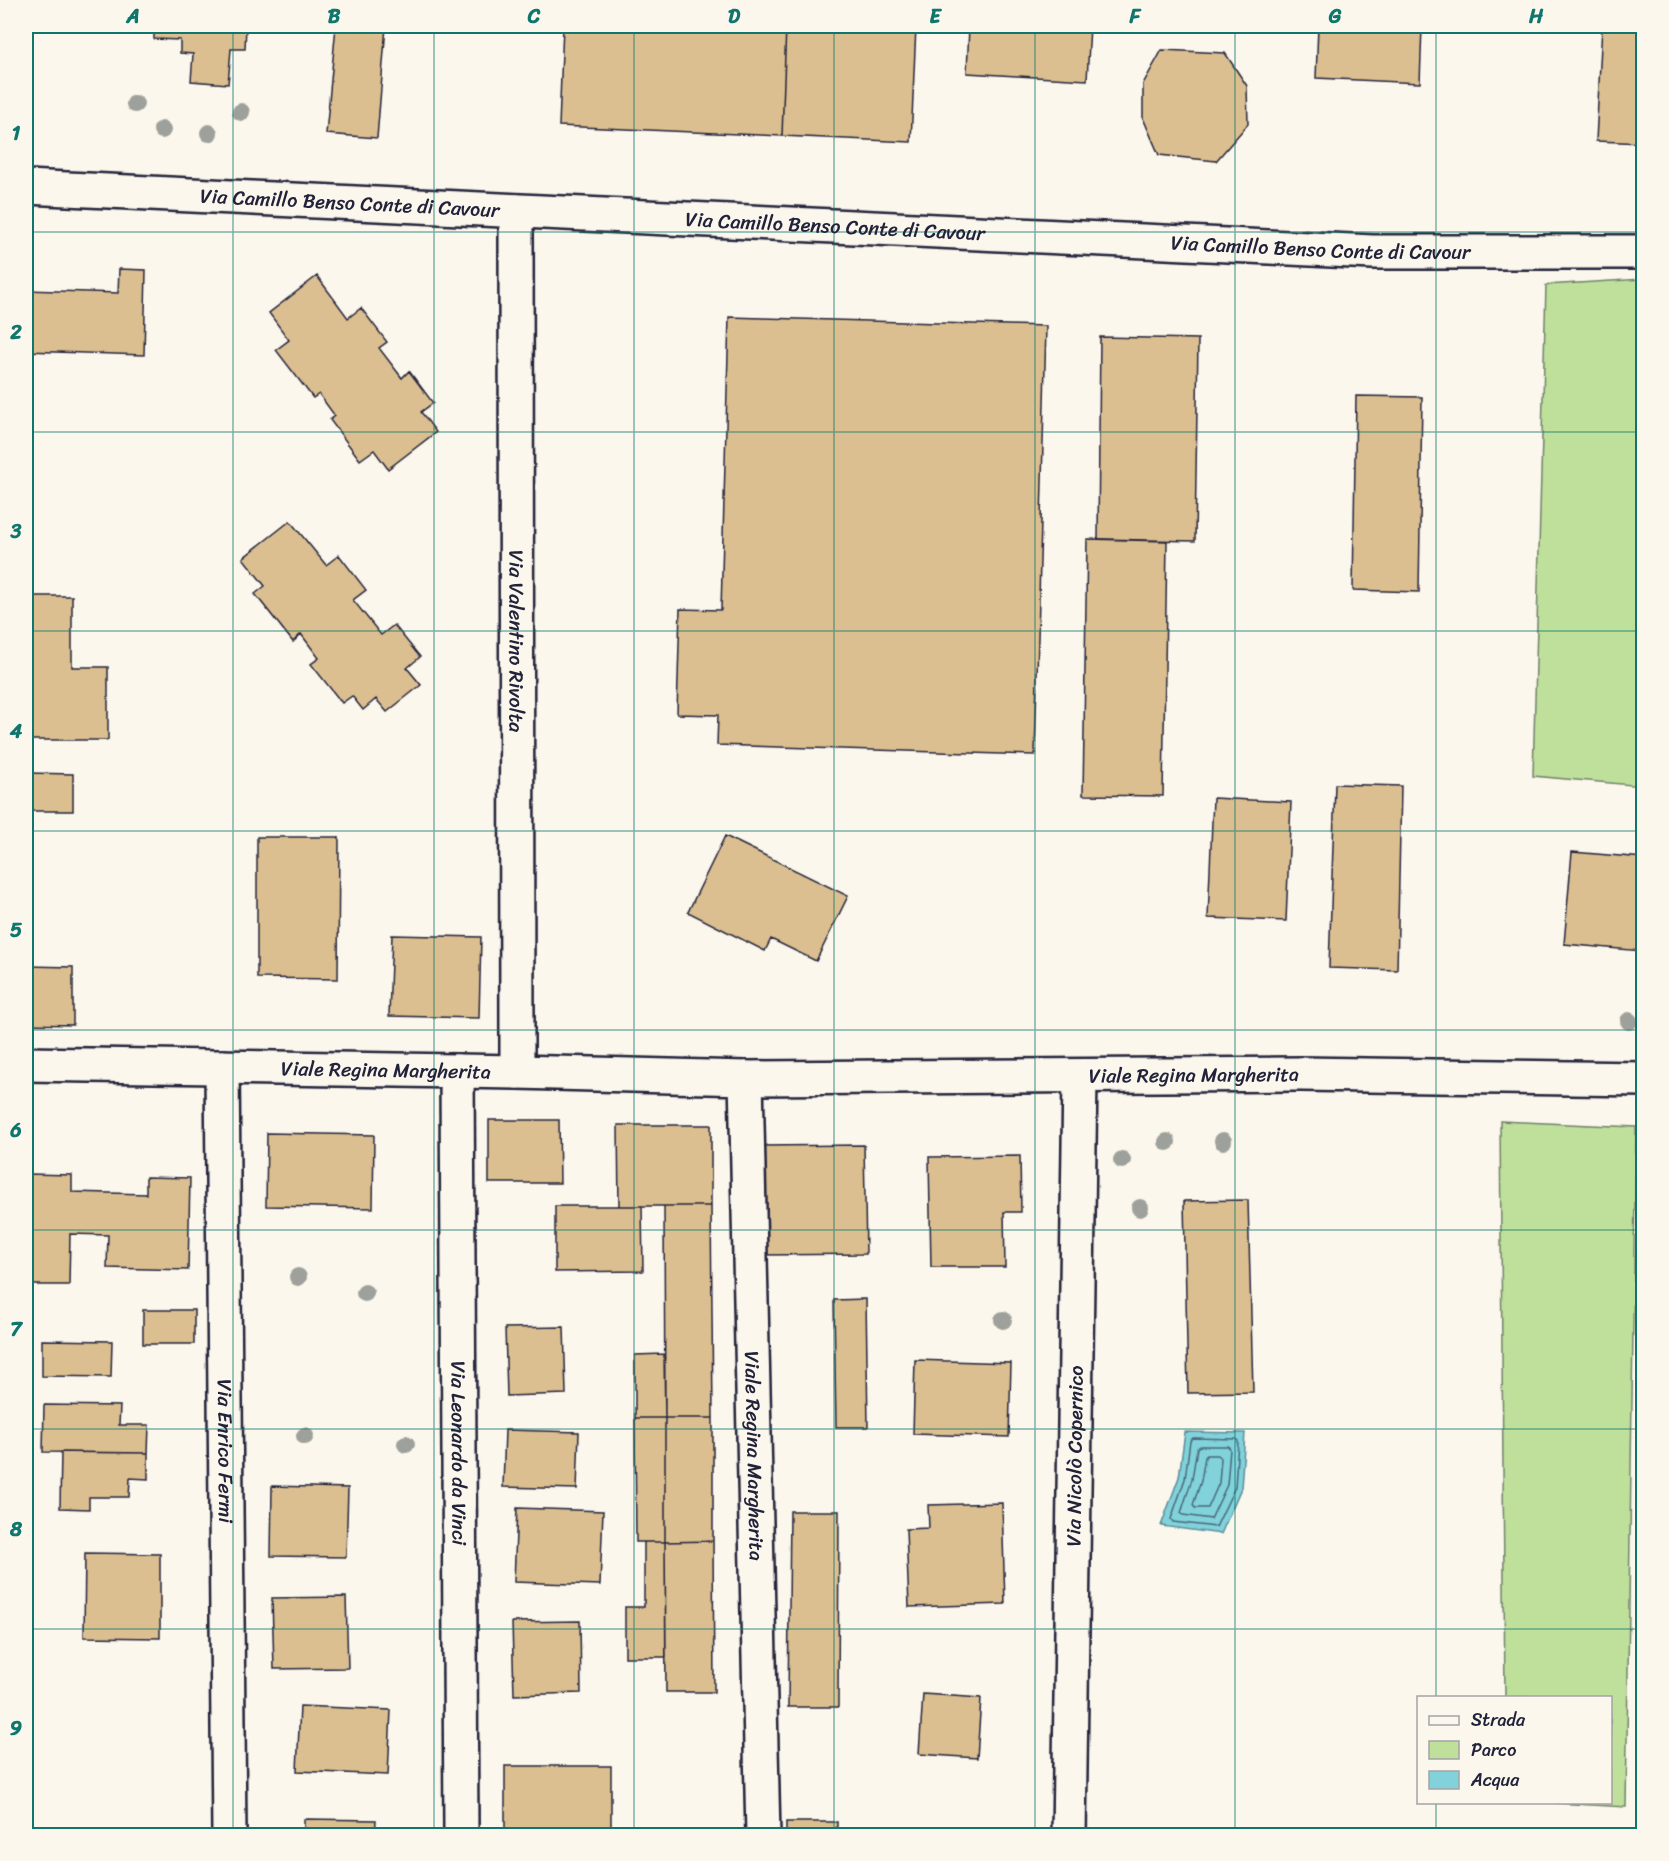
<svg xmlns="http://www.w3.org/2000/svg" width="1669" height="1861" font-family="Sriracha,sans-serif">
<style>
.green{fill:#bfe09a;stroke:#70816a;stroke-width:1.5}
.water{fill:#81d2da;stroke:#5b8c9a;stroke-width:1.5}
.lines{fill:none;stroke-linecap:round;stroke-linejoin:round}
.shore{stroke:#48687b;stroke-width:1.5}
.building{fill:#dbbf90;stroke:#22223b;stroke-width:1.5}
.minor-casing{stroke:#22223b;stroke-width:38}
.minor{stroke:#fbf7ec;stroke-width:33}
.tree{fill:#9ea19b}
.grid{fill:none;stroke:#0f766e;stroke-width:1.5;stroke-opacity:0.55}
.labels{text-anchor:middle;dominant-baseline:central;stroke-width:6;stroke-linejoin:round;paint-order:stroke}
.street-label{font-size:20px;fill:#22223b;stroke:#fbf7ec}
.neatline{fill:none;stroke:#0f766e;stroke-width:2}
.grid-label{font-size:20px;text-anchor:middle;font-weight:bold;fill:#0f766e}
</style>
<rect width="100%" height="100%" fill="#fbf7ec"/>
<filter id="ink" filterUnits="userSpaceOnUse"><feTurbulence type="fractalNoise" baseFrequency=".0167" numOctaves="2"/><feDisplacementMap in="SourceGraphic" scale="12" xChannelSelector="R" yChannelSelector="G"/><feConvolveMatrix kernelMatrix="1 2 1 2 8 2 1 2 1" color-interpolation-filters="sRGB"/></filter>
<g filter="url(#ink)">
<path class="green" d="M1643 279V786L1533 776 1546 285Z
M1500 1121 1636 1127 1626 1807 1556 1803 1610 1802V1698L1505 1697Z"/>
<path class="water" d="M1185 1432 1245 1433 1241 1488 1221 1534 1161 1526 1179 1477Z"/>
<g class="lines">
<path class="shore" d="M1193 1438 1236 1439 1238 1441 1235 1487 1216 1527 1173 1522 1171 1519 1185 1479 1190 1441Z
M1200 1446H1228L1230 1449 1227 1485 1211 1519 1183 1515 1181 1513 1192 1479 1197 1448Z
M1207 1455H1218L1221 1458 1219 1483 1208 1508H1195L1193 1505 1201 1481 1205 1457Z"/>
</g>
<path class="building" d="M154 26H246L245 49H231L228 84 191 81 193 54 180 53V40L154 39Z
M336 26H386L377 138 326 134Z
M563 26H786L782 136 559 126Z
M786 26H916L911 142 782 136Z
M969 26H1090L1087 80 967 73Z
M1318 26H1422L1420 83 1316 78Z
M1602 26H1644V143L1596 141Z
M26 47H29V113L26 114Z
M1162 50 1225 53 1247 86 1248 124 1216 161 1159 155 1143 118V84Z
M119 269 146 270 144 355 26 351V290L118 293Z
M317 276 348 318 361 308 387 342 379 348 402 378 409 371 433 403 421 412 436 432 388 469 374 450 360 460 330 420 335 416 319 394 313 398 276 350 289 340 269 313Z
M729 317 1046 326 1035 755 717 745 718 715 677 714 680 609 721 610Z
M1100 337 1198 339 1195 541 1098 539Z
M1356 396 1422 397 1419 592 1353 590Z
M290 521 326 565 339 555 366 590 353 600 381 635 394 625 420 657 407 668 421 685 387 712 376 699 363 710 352 696 342 703 311 664 319 658 301 634 293 642 255 594 265 586 243 558Z
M1087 539 1167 541 1163 796 1083 795Z
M26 596H72V667H108V740H26Z
M26 773 73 774V811H26Z
M1335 784 1401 786 1397 970 1329 968Z
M1213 798 1291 802 1286 921 1208 918Z
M725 836 848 896 816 961 771 939 765 951 688 912Z
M257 837H339L338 979 257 978Z
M1572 852 1644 858 1642 951 1564 944Z
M392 935 481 937 479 1018 389 1016Z
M26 966 73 967V1025L26 1024Z
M489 1120H559L560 1183H489Z
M618 1125H711V1206H619Z
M267 1133 374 1135 373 1208 266 1206Z
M864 1145 866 1254 762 1255 761 1146Z
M1020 1156 1021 1212H1004L1005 1267H931L929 1157Z
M27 1174 72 1175V1192L146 1194V1177L190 1178 188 1270 107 1268 108 1235 70 1234 69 1285H26Z
M1248 1200 1253 1392 1188 1393 1184 1201Z
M555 1206H642L643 1271 555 1272Z
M664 1206H711L713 1418H665Z
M866 1299 868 1427H836L834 1300Z
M143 1310H194V1344H143Z
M564 1327 566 1394 507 1396 505 1328Z
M42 1340 112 1341 111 1377 42 1376Z
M664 1354 665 1418H635V1355Z
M915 1360 1011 1363 1009 1437 913 1434Z
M44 1405 120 1406 119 1425H149L148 1453 43 1452Z
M635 1418H665V1542H636Z
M665 1418H713V1541L665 1542Z
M505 1430 579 1432 577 1489 503 1487Z
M61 1452 148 1453V1479L130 1478 129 1497H89V1509L60 1508Z
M272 1486 348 1488 346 1557 271 1556Z
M1002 1503 1005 1604 909 1607 906 1529 929 1528 928 1505Z
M517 1508 603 1511 600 1585 514 1582Z
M790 1511H839L838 1707H788Z
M713 1541 714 1692H666L665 1542Z
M644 1542H665L666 1657H625V1607H644Z
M85 1553 160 1554V1638L84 1637Z
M346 1597 348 1668 274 1669 272 1598Z
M580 1621 581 1693 514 1695 512 1622Z
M923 1694 981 1698 977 1758 919 1754Z
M300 1706 391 1710 388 1775 297 1771Z
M505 1766H611V1836H505Z
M304 1819 376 1820 375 1836H304Z
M786 1822H837V1836H786Z"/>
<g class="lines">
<defs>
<g id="minor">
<path id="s1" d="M26 187 1373 252H1644"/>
<path id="s2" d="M516 211 517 1072"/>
<path id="s3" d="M26 1064 517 1072 746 1078 1301 1074 1644 1079"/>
<path id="s4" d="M222 1067 229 1836"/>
<path id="s5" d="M457 1071 461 1836"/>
<path id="s6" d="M746 1078 763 1836"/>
<path id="s7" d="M1069 1836 1080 1077"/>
</g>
</defs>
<use href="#minor" class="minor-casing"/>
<use href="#minor" class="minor"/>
</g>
<g class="tree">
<circle cx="135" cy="104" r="9"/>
<circle cx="241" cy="112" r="9"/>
<circle cx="162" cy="130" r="9"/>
<circle cx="209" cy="133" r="9"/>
<circle cx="1629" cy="1021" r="9"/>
<circle cx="1223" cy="1141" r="9"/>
<circle cx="1167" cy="1142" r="9"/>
<circle cx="1122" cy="1160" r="9"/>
<circle cx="1140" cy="1208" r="9"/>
<circle cx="298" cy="1277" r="9"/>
<circle cx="365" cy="1293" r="9"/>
<circle cx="1003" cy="1320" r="9"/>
<circle cx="305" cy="1436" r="9"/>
<circle cx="406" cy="1444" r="9"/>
</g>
</g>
<path class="grid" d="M233 26V1836M434 26V1836M634 26V1836M834 26V1836M1035 26V1836M1235 26V1836M1436 26V1698M26 232H1644M26 432H1644M26 631H1644M26 831H1644M26 1030H1644M26 1230H1644M26 1429H1644M26 1629H1644M1436 1802V1836"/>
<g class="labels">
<g class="street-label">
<text stroke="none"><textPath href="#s1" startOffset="324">Via Camillo Benso Conte di Cavour</textPath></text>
<text stroke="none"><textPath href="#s1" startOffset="810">Via Camillo Benso Conte di Cavour</textPath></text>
<text stroke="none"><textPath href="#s1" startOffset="1296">Via Camillo Benso Conte di Cavour</textPath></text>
<text stroke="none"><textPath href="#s2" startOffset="430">Via Valentino Rivolta</textPath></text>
<text stroke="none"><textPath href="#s3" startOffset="360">Viale Regina Margherita</textPath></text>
<text stroke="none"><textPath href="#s3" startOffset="1168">Viale Regina Margherita</textPath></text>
<text stroke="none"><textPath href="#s4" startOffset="384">Via Enrico Fermi</textPath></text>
<text stroke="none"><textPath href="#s5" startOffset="382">Via Leonardo da Vinci</textPath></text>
<text stroke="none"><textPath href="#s7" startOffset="380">Via Nicolò Copernico</textPath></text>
<text stroke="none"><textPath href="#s6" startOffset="378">Viale Regina Margherita</textPath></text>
</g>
</g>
<rect width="1669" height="1861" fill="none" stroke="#fbf7ec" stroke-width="66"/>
<rect x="1417" y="1696" width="195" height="108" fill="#fbf7ec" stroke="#a4a2a5" stroke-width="1.5"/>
<rect x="1429" y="1716" width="30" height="9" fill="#fbf7ec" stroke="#a4a2a5" stroke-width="1.5"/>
<text x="1471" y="1726" font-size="18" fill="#22223b">Strada</text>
<rect x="1429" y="1741" width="30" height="18" fill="#bfe09a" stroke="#a4a2a5" stroke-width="1.5"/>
<text x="1471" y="1756" font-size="18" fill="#22223b">Parco</text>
<rect x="1429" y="1771" width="30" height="18" fill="#81d2da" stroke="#a4a2a5" stroke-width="1.5"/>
<text x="1471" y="1786" font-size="18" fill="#22223b">Acqua</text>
<rect x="33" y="33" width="1603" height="1795" class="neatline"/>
<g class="grid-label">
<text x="133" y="23">A</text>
<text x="334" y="23">B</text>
<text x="534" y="23">C</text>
<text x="734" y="23">D</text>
<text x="935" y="23">E</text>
<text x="1135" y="23">F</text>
<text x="1335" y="23">G</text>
<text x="1536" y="23">H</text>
<text x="16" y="140">1</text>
<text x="16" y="339">2</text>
<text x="16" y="538">3</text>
<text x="16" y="738">4</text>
<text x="16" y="937">5</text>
<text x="16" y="1137">6</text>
<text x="16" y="1336">7</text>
<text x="16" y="1536">8</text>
<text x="16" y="1735">9</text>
</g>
</svg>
